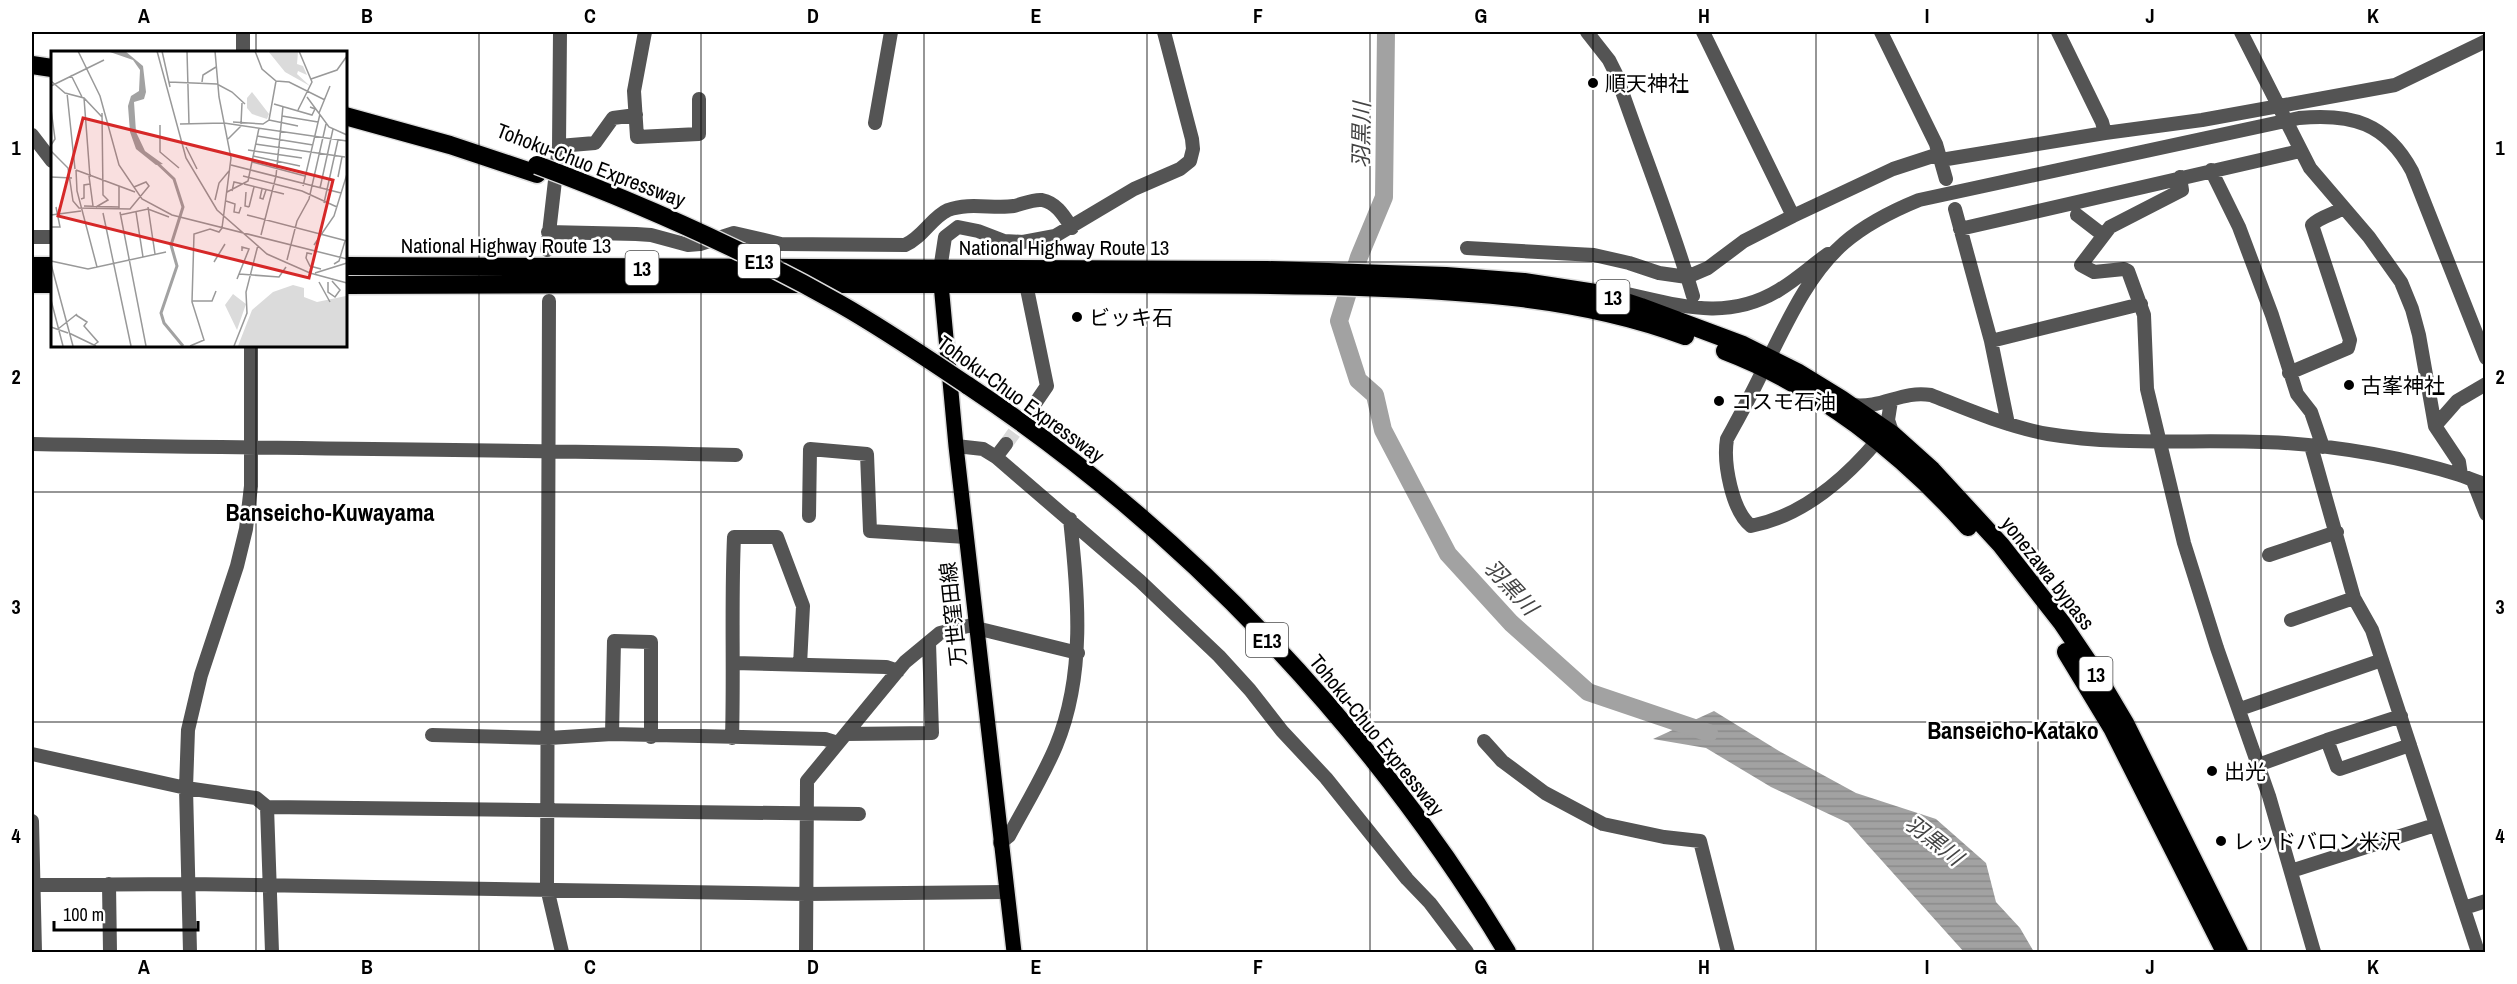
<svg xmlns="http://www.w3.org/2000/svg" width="2517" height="984" font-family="'Archivo Narrow','Noto Sans JP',sans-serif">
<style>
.water{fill:url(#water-rules)}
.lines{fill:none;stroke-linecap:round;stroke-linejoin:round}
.river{stroke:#a2a2a2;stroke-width:18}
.minor-tunnel{stroke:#d9d9d9;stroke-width:14;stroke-dasharray:14 7;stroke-linecap:butt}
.major-casing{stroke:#dbdbdb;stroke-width:18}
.highway-casing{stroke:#dbdbdb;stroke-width:21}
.minor{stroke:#545454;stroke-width:14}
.major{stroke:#000;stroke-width:15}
.highway{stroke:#000;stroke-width:18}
.highway-bridge-casing{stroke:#dbdbdb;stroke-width:21;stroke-linecap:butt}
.highway-bridge{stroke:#000;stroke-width:18}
.grid{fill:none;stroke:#000;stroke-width:1.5;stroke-opacity:0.55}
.poi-dot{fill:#000;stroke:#fff;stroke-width:2}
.labels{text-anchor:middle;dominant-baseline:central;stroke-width:5;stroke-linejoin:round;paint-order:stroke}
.shield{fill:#fff;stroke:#4c4c4c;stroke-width:1.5}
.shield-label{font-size:20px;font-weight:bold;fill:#000}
.poi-label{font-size:21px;fill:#000;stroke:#fff;text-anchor:start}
.street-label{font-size:21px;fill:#000;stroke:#fff}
.water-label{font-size:22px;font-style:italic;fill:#434343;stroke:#fff}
.quarter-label{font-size:24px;font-weight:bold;fill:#000;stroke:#fff}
.inset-river{fill:none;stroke:#a2a2a2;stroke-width:3}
.inset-road{fill:none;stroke:#999;stroke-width:1.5}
.view{fill:#d62828;fill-opacity:0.15;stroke:#d62828;stroke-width:3}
.inset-edge{fill:none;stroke:#000;stroke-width:3}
.neatline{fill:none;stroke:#000;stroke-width:2}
.grid-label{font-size:20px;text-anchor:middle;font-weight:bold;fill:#000}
</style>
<defs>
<pattern id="water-rules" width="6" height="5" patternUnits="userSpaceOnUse" patternTransform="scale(1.5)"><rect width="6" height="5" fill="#a2a2a2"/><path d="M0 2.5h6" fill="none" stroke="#8a8a8a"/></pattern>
</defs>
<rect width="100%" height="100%" fill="#fff"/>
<path class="water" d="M1714 711 1779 751 1856 793 1936 819 1986 863 1996 902 2020 928 2034 952H1964L1848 823 1771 787 1706 748 1653 739Z"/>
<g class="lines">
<path class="river" d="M1386 32 1384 197 1359 257 1339 321 1358 380 1375 395 1383 430 1448 554 1511 623 1588 692 1709 733"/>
<path class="minor-tunnel" d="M1006 444 1032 408"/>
<defs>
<path id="major" d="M940 273 956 446 1014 952"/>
<path id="highway" d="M32 65 52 68
M345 116 450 145 537 174
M32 266H52
M345 266 1267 270 1446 276 1524 282 1602 294 1641 307 1743 345 1797 372 1841 399 1893 435 1932 470 2001 545 2062 623 2093 669 2125 723 2239 952
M32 284H52
M345 285C591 284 836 284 1082 284 1174 284 1267 284 1359 287 1470 291 1580 297 1685 336
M1725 351C1817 386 1902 453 1968 527
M967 385C1185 530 1372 728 1507 952
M2066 652 2112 728 2225 952"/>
</defs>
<use href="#major" class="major-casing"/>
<use href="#highway" class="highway-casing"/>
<path class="minor" d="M243 32V52
M645 32 634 91 637 137 699 134V99
M1587 32 1609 60 1616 74C1641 148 1671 221 1693 296
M1703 32 1793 216
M1881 32 1936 144 1946 179
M2058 32 2102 122 2105 133
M2241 32 2310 168 2369 237 2401 282 2412 309 2419 335 2435 426 2459 462 2461 475
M875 123 891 32
M32 135 52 161
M559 146 595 143 613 118 636 115
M1941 160 2105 133 2202 120 2395 85 2486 41
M2211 170 2239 227 2272 315 2297 394 2311 412 2323 447
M2180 177 2182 190 2110 227 2081 265 2094 272 2124 269 2128 271 2144 315 2147 389 2184 543 2217 648 2269 796 2314 952
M1955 209 1991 341 2008 424
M2077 215 2103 235
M1960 229 2300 151
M548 232 636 234 651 235 688 245 700 244 734 233 781 244 905 245C923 237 932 217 948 210 969 202 993 209 1014 206 1023 204 1033 199 1042 200 1057 203 1064 216 1072 228
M32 237H52
M1467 248 1594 255 1629 263 1659 273 1687 277 1708 268 1744 241 1793 216 1893 169 1939 154
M547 250 559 146 560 32
M940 270 945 237 958 227 978 231 1004 241 1023 242 1055 236 1134 189 1180 169 1190 161 1193 149 1192 139 1164 32
M1026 284 1047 386 1032 408
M1618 292C1676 304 1725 323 1779 290 1796 280 1811 266 1828 254
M549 301 547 888 562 952
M1991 341 2141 304
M2289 373 2348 348 2350 340 2312 225C2321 216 2333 215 2343 208
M1891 401 1888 420 1893 435
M1851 405C1883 409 1901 390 1931 395 1969 410 2008 427 2048 434 2126 447 2206 438 2285 443 2343 447 2404 458 2460 475 2469 478 2476 482 2486 484
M2435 426 2457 401 2486 384
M1877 441C1844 480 1803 516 1751 526 1732 511 1723 463 1727 439 1739 417 1752 394 1763 370 1785 327 1807 275 1844 243 1866 224 1892 211 1919 200L2299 118C2352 113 2386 123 2412 171L2486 358
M32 444C266 449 501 449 736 455
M956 446 983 449 996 457 1140 581 1219 656 1250 690 1282 731 1326 778 1407 879 1430 903 1467 952
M2311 446 2354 598 2372 630 2478 952
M996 457 1006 444
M2473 481 2486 514
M809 516 810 449 867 454 870 531 966 537
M2269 555 2337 532
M2291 620 2354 598
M976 628 1078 653
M734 663 886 667 898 671
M2240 709 2382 660
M2401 716 2327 740 2337 767 2340 769 2410 745
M612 734 614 641 651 642V737
M846 734 932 733 929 643
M432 735 549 738 612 734 825 739 838 743
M732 738C734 671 731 604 734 537H777L803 606 800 665
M1484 741 1502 761 1545 793 1603 824 1664 837 1700 841 1728 952
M32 754 186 788 256 798 267 807 859 814
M2258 765 2327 740
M267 807 272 952
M32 821 35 952
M1000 843 1009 836C1025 806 1043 777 1056 746 1086 674 1078 594 1070 519
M2291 871 2435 825
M109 884 110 952
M32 885 188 884 806 894 1005 892
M2464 908 2486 901
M190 952 186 788 188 730 201 675 237 566 246 529 251 486V345
M806 952 807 781 905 662 940 633 976 624"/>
<use href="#major" class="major"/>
<use href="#highway" class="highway"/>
<defs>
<path id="highway-bridge" d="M537 165C641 204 743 249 840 304 884 329 925 357 967 385"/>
</defs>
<use href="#highway-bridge" class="highway-bridge-casing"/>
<use href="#highway-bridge" class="highway-bridge"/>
</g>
<path class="grid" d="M256 32V52M479 32V952M701 32V952M924 32V952M1147 32V952M1370 32V952M1593 32V952M1816 32V952M2038 32V952M2261 32V952M32 262H52M345 262H2486M256 345V952M32 492H2486M32 722H2486"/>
<g class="poi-dot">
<circle cx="1593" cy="83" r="6"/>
<circle cx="1077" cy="317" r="6"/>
<circle cx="2349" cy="385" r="6"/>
<circle cx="1719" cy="401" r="6"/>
<circle cx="2212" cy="771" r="6"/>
<circle cx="2221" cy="841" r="6"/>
</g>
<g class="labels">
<g class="shield">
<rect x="738" y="244" width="42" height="34" rx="4.5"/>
<rect x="625.5" y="251" width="33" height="34" rx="4.5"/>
<rect x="1596.5" y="280" width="33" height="34" rx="4.5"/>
<rect x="1246" y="623" width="42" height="34" rx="4.5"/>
<rect x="2079.5" y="657" width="33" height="34" rx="4.5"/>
</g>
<g class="shield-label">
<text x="759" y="261">E13</text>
<text x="642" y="268">13</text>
<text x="1613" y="297">13</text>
<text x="1267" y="640">E13</text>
<text x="2096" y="674">13</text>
</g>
<g class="poi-label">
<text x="1605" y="83">順天神社</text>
<text x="1089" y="317">ビッキ石</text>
<text x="2361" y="385">古峯神社</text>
<text x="1731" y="401">コスモ石油</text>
<text x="2224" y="771">出光</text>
<text x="2233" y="841">レッドバロン米沢</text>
</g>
<g class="street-label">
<text transform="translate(591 165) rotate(21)">Tohoku-Chuo Expressway</text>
<text x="506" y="245">National Highway Route 13</text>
<text x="1064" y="247">National Highway Route 13</text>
<text transform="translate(1021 399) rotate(36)">Tohoku-Chuo Expressway</text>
<text transform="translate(2048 573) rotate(52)">yonezawa bypass</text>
<text transform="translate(953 614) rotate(-96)">万世窪田線</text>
<text transform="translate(1377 735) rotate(51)">Tohoku-Chuo Expressway</text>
</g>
<g class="water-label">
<text transform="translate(1361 135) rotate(-89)">羽黒川</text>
<text transform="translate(1511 587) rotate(47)">羽黒川</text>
<text transform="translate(1934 840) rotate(38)">羽黒川</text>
</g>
<g class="quarter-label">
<text x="330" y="512">Banseicho-Kuwayama</text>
<text x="2013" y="730">Banseicho-Katako</text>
</g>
</g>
<g transform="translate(51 51)">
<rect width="296" height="296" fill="#fff"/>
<path d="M217 0 247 1 246 13 252 15 256 24 247 20 246 23 259 35 234 21ZM201 41 218 63 216 68 201 63 196 57V47ZM242 234 253 237V246L266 251 295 245V295H187L201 259 222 241ZM182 243 195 253 186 279 174 254Z" fill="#dbdbdb"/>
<path d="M56 0H74L92 15 95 41 93 48 83 51 85 81 94 100 112 113 105 114 85 98 79 81 77 55 80 45 88 40 89 19 82 9Z" fill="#a2a2a2"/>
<path class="inset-river" d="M105 111 123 128 132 156 120 194 126 215 110 262 113 272 132 295"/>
<path class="inset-road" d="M27 0 49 45 68 114 91 148 121 164 296 208M106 0 135 107 166 159 216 203 259 222 296 232M111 0 119 36M136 0 138 73M164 0 168 46 180 107 171 177M204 0 211 18 225 30 238 31 274 49M20 24 31 46M260 28 286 19 296 5M0 30 14 42 33 47 51 66M118 31 166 33 181 41 194 53M151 31 152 24 165 16M0 35 53 9M16 42 24 118M256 46 278 76 296 84M33 47 39 126M223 53 261 64 264 58 259 56M0 58 4 88 0 94M247 59 261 31 248 0M268 62 279 35M231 65 267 71M218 69 247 75M182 71 212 73 218 69 225 30M129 73 173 72 296 90M190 73 191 52M109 74V101L128 117M206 85 262 94M177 88 190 75M204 93 294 106M135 96 146 118M197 99 251 107M0 100 17 117 22 150 28 157 79 158 98 135 95 131 83 136M202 105 249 115M201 111 254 125M180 114 290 142M25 119 26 140 46 216M25 119 84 141M38 125 42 155M192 125 251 140 286 156M0 126 21 127M287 126 291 106M193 133 233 143M252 135 269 63M269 137 282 78M211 138 209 147 212 148 215 139M181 140 183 131 192 133M176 141 197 130 208 77M195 141 194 155 198 156M30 148 33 147V134L39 133M164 149 168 132 178 120M175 150 184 153 183 161 188 162 190 156M273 152 287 89M33 155 68 156M45 156 57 149 52 144 51 62M97 156 104 203M198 156 203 136M68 157V135M69 161 95 295M85 161 92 206M52 162 80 295M0 164 30 160M69 164 97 158 118 166M196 164 296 190M0 176H9L5 156M210 184 225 125 232 55M263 194 283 165 296 123M261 203 256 202 255 207 259 215 270 218M236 209 246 170 258 148 275 73M0 210 37 218 115 201M163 211 174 193M0 213 22 295M283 213 288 210 294 190M264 222 296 212M188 223 228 226 235 216M186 228 198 198 191 196V200M268 231 279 251M277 231V241L284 246 289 239 281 230M0 249 12 295M141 250H161L165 240M25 264 36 271 33 275 47 291 43 294M0 276 17 282M7 278 26 263M18 282 45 295M139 295 153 289 141 251 143 183 159 178 168 181 171 177M183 295 196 262 195 241 207 194"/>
<path class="view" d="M32 67 282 129 258 227 7 165Z"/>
<rect width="296" height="296" class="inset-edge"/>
</g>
<rect width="2517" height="984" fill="none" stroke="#ffffff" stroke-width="66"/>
<path d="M54 921v9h144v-9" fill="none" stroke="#000000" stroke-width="3"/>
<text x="63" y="921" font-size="18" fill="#000000" stroke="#ffffff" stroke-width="4.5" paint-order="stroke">100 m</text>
<rect x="33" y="33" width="2451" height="918" class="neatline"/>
<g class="grid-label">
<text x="144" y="23">A</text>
<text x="367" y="23">B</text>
<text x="590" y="23">C</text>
<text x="813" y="23">D</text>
<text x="1036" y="23">E</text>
<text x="1258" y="23">F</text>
<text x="1481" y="23">G</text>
<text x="1704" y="23">H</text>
<text x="1927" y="23">I</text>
<text x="2150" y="23">J</text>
<text x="2373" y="23">K</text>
<text x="16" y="155">1</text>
<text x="2500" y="155">1</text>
<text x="16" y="384">2</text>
<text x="2500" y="384">2</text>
<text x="16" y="614">3</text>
<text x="2500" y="614">3</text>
<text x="16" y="843">4</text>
<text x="2500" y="843">4</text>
<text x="144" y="974">A</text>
<text x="367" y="974">B</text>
<text x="590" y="974">C</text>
<text x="813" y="974">D</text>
<text x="1036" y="974">E</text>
<text x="1258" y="974">F</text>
<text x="1481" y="974">G</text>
<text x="1704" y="974">H</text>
<text x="1927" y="974">I</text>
<text x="2150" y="974">J</text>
<text x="2373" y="974">K</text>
</g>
</svg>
